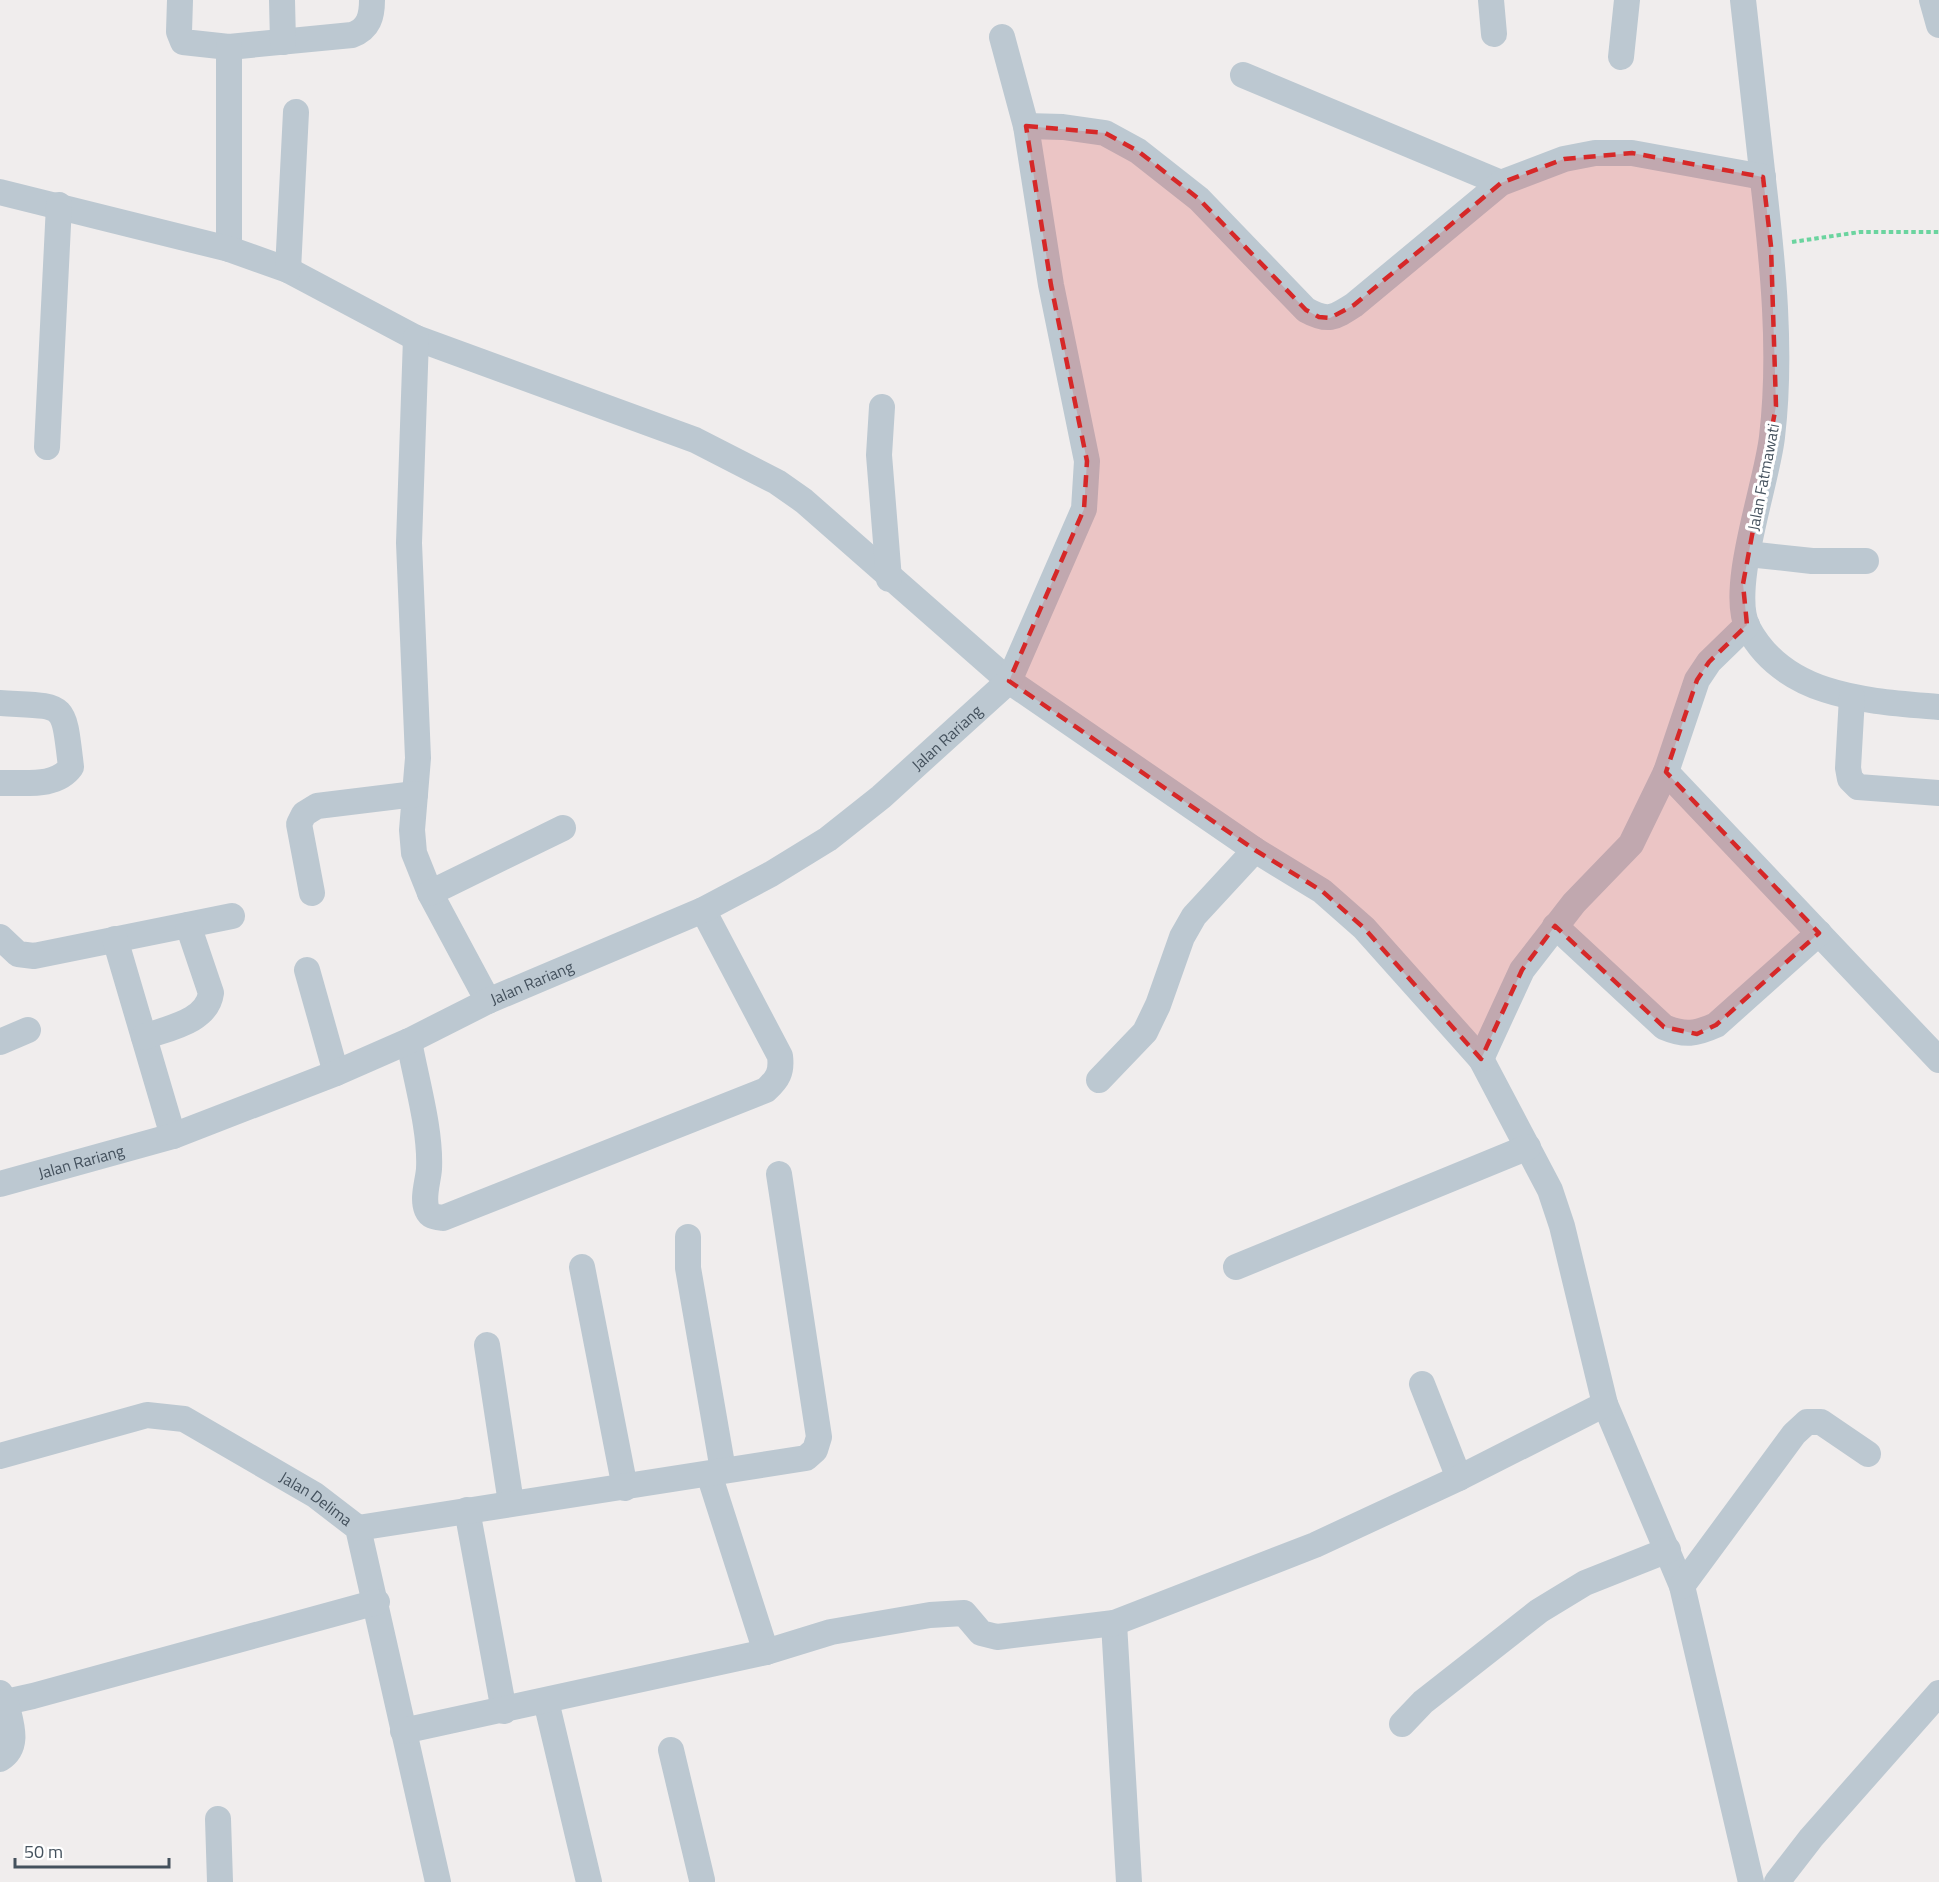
<svg xmlns="http://www.w3.org/2000/svg" width="1939" height="1882" font-family="'Titillium Web',sans-serif">
<style>
.lines{fill:none;stroke-linecap:round;stroke-linejoin:round}
.path{stroke:#6bd49f;stroke-width:4;stroke-dasharray:4.5 3;stroke-linecap:butt}
.minor{stroke:#bcc8d1;stroke-width:26}
.marked{fill:#d62828;fill-opacity:0.2;stroke:#d62828;stroke-width:4.5;stroke-dasharray:12 8;stroke-linejoin:round}
.labels{text-anchor:middle;dominant-baseline:central;stroke-width:6;stroke-linejoin:round;paint-order:stroke}
.street-label{font-size:16px;fill:#44515d;stroke:#fff}
</style>
<rect width="100%" height="100%" fill="#f0eded"/>
<g class="lines">
<path class="path" d="M1792 242 1860 232H1939"/>
<g class="minor">
<path d="M180 0 179 32 183 42 229 47 352 35C369 29 372 16 372 0"/>
<path d="M282 0 283 42"/>
<path d="M1491 0 1494 34"/>
<path d="M1743 0C1750 60 1756 120 1763 180 1773 264 1782 353 1772 437 1767 483 1728 590 1748 628 1785 698 1869 701 1939 707"/>
<path d="M1932 0 1939 25"/>
<path d="M229 47V249"/>
<path d="M1621 57 1627 0"/>
<path d="M1243 75 1501 183"/>
<path d="M1026 126 1063 127 1105 133 1138 151 1199 199 1306 310C1328 322 1334 318 1354 305L1501 183 1564 159 1595 153H1632L1763 177"/>
<path d="M0 192 229 249 288 270 416 338 695 440 777 482 804 501 1009 681 1255 850 1322 891 1364 928 1481 1059 1550 1190 1562 1226 1605 1404 1682 1586 1751 1882"/>
<path d="M288 270 296 112"/>
<path d="M416 338 409 543 418 758 412 830 414 853 430 893 488 1001"/>
<path d="M882 407 879 455 889 579"/>
<path d="M47 447 59 205"/>
<path d="M1748 554 1812 561H1866"/>
<path d="M1852 697 1848 768 1850 779 1858 787 1939 793"/>
<path d="M0 703C67 707 63 700 71 767 56 788 24 782 0 783"/>
<path d="M1666 772 1939 1060"/>
<path d="M312 893 299 824 304 814 317 806 415 794"/>
<path d="M430 893 563 828"/>
<path d="M1555 926 1664 1027C1685 1036 1696 1034 1716 1025L1819 933"/>
<path d="M0 937 18 954 34 956 232 916"/>
<path d="M115 939 173 1136"/>
<path d="M307 970 336 1073"/>
<path d="M144 1037C168 1028 207 1022 211 993L188 925"/>
<path d="M409 1041C416 1080 431 1130 429 1169 428 1182 422 1198 427 1210 430 1217 436 1217 443 1218L766 1090C778 1079 782 1072 780 1056L703 910"/>
<path d="M0 1042 28 1030"/>
<path d="M1481 1059 1522 970 1574 903 1631 844 1666 772 1697 680 1709 662 1747 625"/>
<path d="M1099 1080 1145 1032 1158 1005 1182 937 1194 916 1255 850"/>
<path id="s1" d="M0 1184 173 1136 336 1073 409 1041 488 1001 703 910 771 874 828 839 881 797 1009 681 1084 509 1087 461 1051 285 1026 126 1002 37"/>
<path d="M688 1237V1268L723 1470"/>
<path d="M582 1267 625 1488"/>
<path d="M1236 1267 1528 1147"/>
<path d="M487 1345 511 1503"/>
<path d="M1422 1384 1459 1478"/>
<path id="s2" d="M0 1456 147 1415 184 1419 315 1495 358 1528 438 1882"/>
<path d="M709 1474 766 1652"/>
<path d="M467 1510 504 1711"/>
<path d="M358 1528 806 1458 815 1450 819 1437 779 1174"/>
<path d="M1682 1586 1794 1434 1807 1422H1821L1868 1454"/>
<path d="M1114 1623 1129 1882"/>
<path d="M0 1693 6 1702 33 1696 377 1602"/>
<path d="M546 1701 589 1882"/>
<path d="M1402 1724 1423 1702 1539 1611 1585 1583 1668 1550"/>
<path d="M403 1731 766 1652 831 1632 930 1615 964 1613 981 1633 997 1637 1114 1623 1315 1545 1459 1478 1605 1404"/>
<path d="M671 1750 702 1880"/>
<path d="M0 1759C21 1746 10 1722 6 1702"/>
<path d="M218 1819 220 1882"/>
<path d="M1777 1882 1811 1838 1939 1693"/>
</g>
</g>
<path class="marked" d="M1026 126 1105 133 1138 151 1199 199 1306 310 1319 317 1330 318 1354 305 1501 183 1564 159 1632 153 1763 177 1771 246 1776 406 1743 584 1747 625 1709 662 1697 680 1666 772 1819 933 1716 1025 1697 1034 1664 1027 1555 926 1522 970 1481 1059 1364 928 1322 891 1255 850 1009 681 1084 509 1087 461 1051 285Z"/>
<g class="labels">
<g class="street-label">
<text transform="translate(1763 477) rotate(-79)">Jalan Fatmawati</text>
<text stroke="none"><textPath href="#s1" startOffset="1056">Jalan Rariang</textPath></text>
<text stroke="none"><textPath href="#s1" startOffset="570">Jalan Rariang</textPath></text>
<text stroke="none"><textPath href="#s1" startOffset="84">Jalan Rariang</textPath></text>
<text stroke="none"><textPath href="#s2" startOffset="344">Jalan Delima</textPath></text>
</g>
</g>
<path d="M15 1858v9h154v-9" fill="none" stroke="#44515d" stroke-width="3"/>
<text x="24" y="1858" font-size="18" fill="#44515d" stroke="#ffffff" stroke-width="4.5" paint-order="stroke">50 m</text>
</svg>
